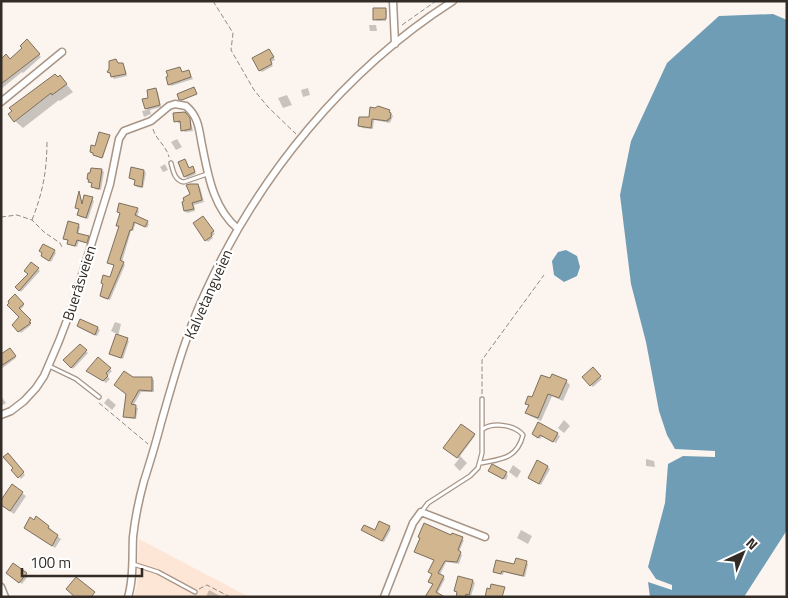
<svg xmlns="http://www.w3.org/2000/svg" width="788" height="598" font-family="'Titillium Web',sans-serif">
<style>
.built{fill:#fde6d6}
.water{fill:#709db6}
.shadow{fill:#0003}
.building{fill:#d2b690;stroke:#7d705e}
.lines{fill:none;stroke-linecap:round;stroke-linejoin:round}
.service-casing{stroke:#a89586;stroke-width:5.5}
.minor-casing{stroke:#a89586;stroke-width:9}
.path{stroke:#918983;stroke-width:1;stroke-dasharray:5 2.5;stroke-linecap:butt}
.service{stroke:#fff;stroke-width:3}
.minor{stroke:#fff;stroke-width:6}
.labels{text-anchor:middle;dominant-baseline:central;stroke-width:4.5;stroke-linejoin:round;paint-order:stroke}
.street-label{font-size:15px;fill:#332b25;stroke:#fff}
</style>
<rect width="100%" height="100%" fill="#fcf4ee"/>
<path class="built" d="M139 539 249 597H134L137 585Z"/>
<path class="water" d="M773 14 787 20V530L744 597H650L648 582 672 590V585L656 579 648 567 665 503 668 464 683 456 715 457V451L675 449 667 435 659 411 646 342 631 284 620 195 631 141 667 63 719 16Z
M566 250 577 256 580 267 577 276 564 282 554 275 552 261 558 252Z"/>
<path class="shadow" d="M385 9 387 11 386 21H377L375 19Z
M369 25H376L377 31H370Z
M27 41 41 57 23 73 22 72 1 89V60H10L24 48Z
M271 53 275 60 271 62 273 66 262 72 260 70Z
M118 64H122L124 66 127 76 114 79 109 72Z
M180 68 183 73 189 71 193 79 171 86 169 84Z
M60 77 73 92 60 101 59 100 23 128 15 121Z
M308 88 310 95 303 97 301 90Z
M156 90 158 92 161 107 150 110 151 114 144 117 142 111 147 110 146 108 150 99Z
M287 95 292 105 283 108 278 98Z
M389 111 393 116 390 123 374 120 373 129 362 128 360 126 370 119Z
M187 115 191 122 193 131 185 132 182 130 181 123H178L176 121Z
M109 136 103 158 95 156 96 148Z
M177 139 182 147 176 150 171 142Z
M185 161 189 169 193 168 196 174 187 178 185 176Z
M165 164 168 170 163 172 160 167Z
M92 170H102L104 172 101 190 95 189 93 184 90 182Z
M144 171 146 173 143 188 137 187 135 185 136 181 130 178Z
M197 185 200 187 204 202 194 205 195 211 187 213 185 211Z
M80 194 83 205 92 199 94 201 88 219 80 217 78 215 80 210 76 208Z
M137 209 139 211 137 217 149 224 147 228 136 222 133 231H131L122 262 125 265 110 300 103 298 101 296 111 278 115 266 109 262 120 227 118 225 120 213 118 211Z
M204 220 215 234 212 236 213 238 208 242 206 240Z
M78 225 80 227 78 235 90 239 89 244 79 241 77 247 70 245 68 243 69 241 64 238Z
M54 251 56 253 51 262 44 258Z
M31 264 40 271 21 292 17 287 29 275Z
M15 296 24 306 20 310 31 322 30 324 31 325 21 333 13 325 20 317Z
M80 321 98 328 100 330 97 336 80 328 78 326Z
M115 322 121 324 118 336 129 341 123 359 111 354 117 334 111 331Z
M80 346 88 353 73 369 65 360Z
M9 350 16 358 1 369V356Z
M98 359 112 371 107 376 110 379 106 383 90 372Z
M593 369 602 379 593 387 584 377Z
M133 378H152L154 380V392H141L133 406 138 408 136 419 126 418 125 417Z
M551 380 566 381 570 385 563 401 552 396 541 421 530 416 527 413 529 407 526 403Z
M1 396 6 403 1 406Z
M108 398 116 405 112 410 104 403Z
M564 420 570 426 564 433 558 428Z
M538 424 560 436 556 443 542 436 540 439 533 434Z
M462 425 475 436 460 456 467 463 460 471 454 465 459 459 445 448Z
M8 455 25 475 21 479 13 470 14 468Z
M646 459 654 461 655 467 646 466Z
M513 465 521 471 517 478 509 472Z
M492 466 508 475 506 480 492 473Z
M548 467 550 469 541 485 531 480Z
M12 486 26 496 14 514 4 507Z
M42 521 52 530 51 531 61 539 55 548 29 531 34 522Z
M389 527 391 529 384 542 362 530 375 532Z
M521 530 532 536 528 544 517 538Z
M452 537 464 540 459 552 462 555 459 564 446 562 440 575 445 579 437 594 427 597 434 584 433 575 429 572 435 561 417 553Z
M526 562 528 564 525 577 504 572 503 575 494 571Z
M9 574H26L28 576 22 584Z
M473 581 475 583 471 596 457 597 458 593 455 591Z
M209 590 222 597H206Z"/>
<path class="building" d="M373 8H386V19L373 20Z
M27 39 40 54 1 84V59L6 54 10 59 22 48 20 46Z
M269 49 274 57 270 59 272 64 259 71 252 58Z
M116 59 118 63H123L126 74 111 77 110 73 107 72 109 69V61Z
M180 67 182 72 189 70 191 77 168 85 166 77 168 76 166 71Z
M55 74 58 77 60 75 67 84 52 95 51 93 14 122 8 114 12 111 9 108Z
M194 87 197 94 182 100H179L177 94Z
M156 88 160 105 145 109 142 99 148 98 147 90Z
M378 106 390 110 389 112 391 113 390 119H388V121L372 119 371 128 358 126 359 117H369L370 107 375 108Z
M185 112 190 118 191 129 181 131 180 121 174 122 173 113Z
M99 132 110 135 102 158 93 155V153L90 152 91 145 95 146Z
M185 159 189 168 193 166 195 172 184 177 178 162Z
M131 167 144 170 142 187 134 185 135 180 129 178Z
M91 168 102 169 99 189 91 187 92 183 88 182 89 180 87 179 88 173H90Z
M190 184H198L202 200 192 203 194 209 184 211 182 202 184 201 183 198 190 194 186 185Z
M79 191 82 204 84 195 93 197 86 218 77 215 79 209 75 208Z
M119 203 138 208 135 215 148 221 145 227 134 222 132 230H130L120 260 124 262 108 299 100 296 103 284 101 283 103 275 110 277 114 265 107 263 119 226H116L120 213 117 212Z
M203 216 214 231 211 233 212 236 205 241 193 223Z
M68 221 79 224 77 233 89 236 87 243 77 240 75 246 67 244 68 240 63 239Z
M43 244 55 250 49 261 41 256 42 253 39 251Z
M31 262 39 268 19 291 15 287 28 274 24 271Z
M15 294 24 304 19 308 31 320 29 322 31 323 18 332 12 325 19 317 7 305 9 303 8 301Z
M80 319 98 327 95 335 77 326Z
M116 334 128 338 121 358 109 354Z
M80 344 87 350 71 368 63 360Z
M10 348 16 356 1 366V354Z
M98 357 111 368 106 373 108 376 103 381 86 371Z
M593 367 601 376 590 386 582 377Z
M124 371 133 377H152V391L139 390 131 404 136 405 135 418 123 417 126 394 114 385Z
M552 374 567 380 559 398 548 394 538 418 525 413 529 405 525 404 528 396 532 397 541 375 550 378Z
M538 422 558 433 553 442 540 435 538 438 532 434Z
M461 424 475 434 457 458 443 448Z
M8 453 24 472 18 478 11 470 13 468 3 457Z
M537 460 548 466 539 484 528 478Z
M492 464 507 472 503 479 488 471Z
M12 484 23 492 10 511 1 505V500Z
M36 516 49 526 48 528 58 535 52 546 24 528 30 517 34 520Z
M379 521 390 526 382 541 361 530 364 525 375 530Z
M424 523 451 535 452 533 463 537 458 550 461 552 457 562 445 561 438 573 444 576 436 592 445 597H425L433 584 428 582 432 574 428 572 434 560 414 552 420 538 418 537Z
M516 558 527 561 523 576 502 571 501 574 493 572 496 560 514 564Z
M13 563 27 573 19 583 6 573Z
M458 576 473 580 469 595 466 594 465 597H456L457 592 454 591Z
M76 577 95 592 91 597H75L66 589Z
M491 584 505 587 502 597H485L487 588 490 589Z"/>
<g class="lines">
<defs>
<path id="service" d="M171 163C173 171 175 181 184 182L207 174
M49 366 76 379 99 397
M481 463C501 459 517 459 523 435 515 425 494 422 483 429
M422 511 428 503 470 476 478 468 482 453V399
M133 564 158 572 195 592"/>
<path id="minor" d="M393 1 395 44
M1 102 62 52
M1 415 11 411 24 401 36 388 44 376 59 341 72 307 110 184 119 139 124 131 151 121 169 106 175 104 186 106C199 117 199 130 202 145 208 175 213 208 238 229
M1 587 5 597
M128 597C134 578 132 556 133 537 135 518 139 499 144 481 150 462 156 443 161 423 174 378 186 333 206 291 259 175 345 70 453 1
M384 597 413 523 421 512 485 537"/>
</defs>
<use href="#service" class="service-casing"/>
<use href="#minor" class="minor-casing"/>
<path class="path" d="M213 1 233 33 231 50 254 90 268 107 296 134
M402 25 436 1
M153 129C156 140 166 145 169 157
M1 217 17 215 32 220 44 232 60 243 63 249
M32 220C43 192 47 170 47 140
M482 394V360L544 275
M99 403 148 444
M199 589 207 585 230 597"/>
<use href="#service" class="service"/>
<use href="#minor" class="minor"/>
</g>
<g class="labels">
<g class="street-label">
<text transform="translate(79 283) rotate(-72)">Bueråsveien</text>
<text transform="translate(208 294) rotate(-66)">Kalvetangveien</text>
</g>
</g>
<rect width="788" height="598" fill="none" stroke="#332b25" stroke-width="5"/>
<g transform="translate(743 553) rotate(44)" stroke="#ffffff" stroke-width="4" paint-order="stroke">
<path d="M0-4L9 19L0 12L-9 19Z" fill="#332b25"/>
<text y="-8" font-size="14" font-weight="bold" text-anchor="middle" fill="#332b25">N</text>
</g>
<path d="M22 568v8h120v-8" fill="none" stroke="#332b25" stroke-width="2.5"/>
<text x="30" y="568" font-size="15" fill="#332b25" stroke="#ffffff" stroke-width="4" paint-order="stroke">100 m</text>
</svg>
